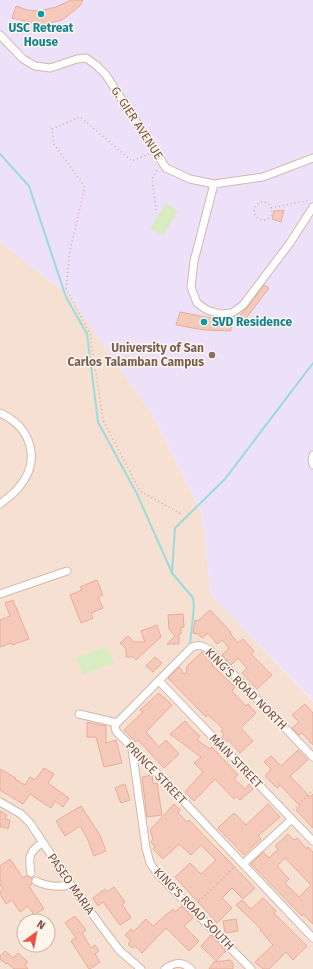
<svg xmlns="http://www.w3.org/2000/svg" width="313" height="969" font-family="'Fira Sans',sans-serif">
<style>
.residential{fill:#f6e0d2;fill-rule:evenodd}
.education{fill:#ede1fa}
.green{fill:#d9ecc1}
.lines{fill:none;stroke-linecap:round;stroke-linejoin:round}
.stream{stroke:#9cdadb;stroke-width:2}
.building{fill:#f5c9ba;stroke:#e9ac99;fill-rule:evenodd}
.minor-casing{stroke:#d2b8ac;stroke-width:9}
.path{stroke:#daac9c;stroke-width:1.5;stroke-dasharray:1 3;stroke-linecap:butt}
.minor{stroke:#fff;stroke-width:7}
.culture-dot{fill:#0f9aa8;stroke:#fff5ec;stroke-width:1.5}
.education-dot{fill:#8d6e63;stroke:#fff5ec;stroke-width:1.5}
.labels{text-anchor:middle;dominant-baseline:central;stroke-width:3;stroke-linejoin:round;paint-order:stroke}
.culture-label{font-size:12px;font-weight:bold;fill:#0d838f;stroke:#fff5ec}
.street-label{font-size:12px;fill:#785247;stroke:#fff5ec}
.education-label{font-size:12px;font-weight:bold;fill:#785e54;stroke:#fff5ec;text-anchor:end}
</style>
<rect width="100%" height="100%" fill="#fef0e4"/>
<path class="residential" d="M0 242 69 296 152 414 202 514 211 595 313 702V969H0ZM24 921H48V945H24Z"/>
<path class="education" d="M0 0H313V701L211 595 202 514 152 414 69 296 0 242Z"/>
<path class="green" d="M166 203 178 211 163 236 150 228Z
M107 646 114 663 83 675 76 658Z"/>
<g class="lines">
<path class="stream" d="M0 154 29 186 66 297 87 334 98 422 137 494 172 573 193 598 194 607 190 644
M172 573 175 528 225 479 313 363"/>
</g>
<path class="building" d="M71 0H83L80 6 62 20 41 25 12 18 16 6 27 10 39 11 56 7Z
M284 210 281 222 272 219 274 211Z
M264 285 269 288 244 321 238 317 247 308Z
M180 312 206 317 221 319 231 318V331L204 330 176 325Z
M97 580 103 595 98 597 103 608 91 613 93 618 81 623 70 595 82 590 80 587Z
M13 600 29 639 12 645 11 643 0 647V620L10 616 5 603Z
M210 610 231 632 230 633 238 643 243 639 254 651 251 654 272 675 257 689 242 673 247 668 238 658 231 665 222 655 229 648 222 640 217 644 208 633 202 638 198 634 193 633 195 620 198 621Z
M183 614 184 627H181V634H179V644H167L175 636 169 629 168 615Z
M157 625 161 637 136 660 133 657H126V649L120 643 128 636 134 642H145L141 631Z
M202 652 213 664 212 665 235 687 232 691 246 706 248 704 256 713 241 728 253 741 240 753 228 740 225 742 221 738 224 735 221 731 223 729 216 722 208 715 206 717 168 678 179 667 182 670V673L186 674 187 666Z
M155 657 162 663 153 672 146 666Z
M159 693 172 705 146 732 159 747 166 740 179 754 164 768 138 740 136 742 124 730 143 712 140 710Z
M305 704 313 713V745L302 733 299 735 292 728 299 722 292 715Z
M185 721 194 731 200 736 197 740 210 749 212 747 238 775 234 779 245 789 249 784 253 789 240 800 236 796 234 799 215 779 194 801 185 792 203 772 194 763 201 757 170 734Z
M87 722 106 726V743L116 740 122 763 104 767 96 737H87Z
M298 750 308 760 290 776 310 797 313 794V828L296 810 300 806 280 785 277 788 265 776 271 769 264 762 271 756 281 766Z
M44 768 54 774 48 783 69 798 63 807 55 801 51 808 30 794 23 804 0 790V769L16 778 15 779 25 785 30 777 35 780Z
M152 775 153 784 157 783 162 815 147 817 142 777Z
M125 784 130 800 121 803 115 788Z
M174 804 180 810 178 813 187 822 189 820 255 888 243 899 232 888 222 898 232 908 217 923 175 877 190 863 201 874 216 860 201 845 191 855 179 844 163 859 153 849 155 847 151 842 153 839 150 830Z
M268 804 280 817 258 836 261 839 244 855 218 828 234 813 246 825Z
M81 806 100 835 106 851 94 856 87 838 80 826 65 836 56 821Z
M0 811 7 815 5 819 10 820 8 829 1 826 0 828Z
M288 834 294 840 297 838 307 849 308 847 313 852V924L303 914 302 916 251 864 263 852 269 858 278 849 275 846ZM285 858 311 885 299 897 285 883 289 879 277 866Z
M10 859 23 878 27 875 29 877 32 878V884L29 886 44 909 34 915 28 906 20 912 12 900 6 904 0 894V891L3 889 0 885V866Z
M114 887 125 902 122 904 131 918 120 925 103 902 98 906 93 898 105 889 107 892Z
M263 898 276 911 274 913 307 946 293 960 286 952 269 969H263L255 962 273 945 260 930 261 929 236 905 242 900 251 909Z
M182 906 193 918 184 926 199 941 189 951 166 928 142 953 135 946 132 948 128 944 131 941 125 935 131 929 133 932 146 919 153 926 173 909 175 912Z
M75 916 86 930 82 933 91 948 95 945 99 951 95 954 100 962 90 969H89L71 941 76 938 65 923Z
M236 919 238 931 225 933 223 921Z
M211 935 226 951 216 961 201 946Z
M5 951 13 958 18 953 28 962 25 965 28 969H14L7 963 6 964 0 959V956Z
M230 960 233 963V969H209L214 962Z"/>
<g class="lines">
<defs>
<path id="minor" d="M0 35 23 59 35 66 50 68 77 59 86 58 96 65 106 75 166 168 190 179 214 184 263 177 313 158
M214 184 194 261 191 287 197 303 207 310 221 314 232 313 243 305 290 243 313 207
M0 413C31 427 42 460 19 487 14 494 6 499 0 504
M313 455 312 461 313 465
M0 594 67 571
M159 681 313 841
M79 714 117 723
M132 749 146 848 150 863 157 873 251 969
M313 757 210 650C203 646 200 644 192 647L115 725 116 731 155 771 313 938
M0 802 21 814 30 823 71 885 107 934 120 951 141 969
M243 864 292 819
M31 873C28 856 29 852 43 842
M36 881C47 887 59 887 71 885
M165 969C175 962 181 961 191 969"/>
</defs>
<use href="#minor" class="minor-casing"/>
<path class="path" d="M149 154 132 161 80 117 52 129 54 144 85 187 70 250 66 288 90 334 103 420 140 491 181 514
M254 211a9 9 0 1 1 18 0a9 9 0 1 1-18 0Z
M271 208 310 200
M156 210 152 179 158 168
M293 810 313 790
M218 883 235 866
M196 904 217 884"/>
<use href="#minor" class="minor"/>
</g>
<g class="culture-dot">
<circle cx="41" cy="14" r="4"/>
<circle cx="204" cy="322" r="4"/>
</g>
<circle class="education-dot" cx="212" cy="355" r="4"/>
<g class="labels">
<g class="culture-label">
<text x="41" y="28">USC Retreat<tspan x="41" dy="14">House</tspan></text>
<text x="212" y="322" text-anchor="start">SVD Residence</text>
</g>
<g class="street-label">
<text transform="translate(137 123) rotate(57)">G. GIER AVENUE</text>
<text transform="translate(246 689) rotate(45)">KING'S ROAD NORTH</text>
<text transform="translate(236 761) rotate(46)">MAIN STREET</text>
<text transform="translate(156 773) rotate(46)">PRINCE STREET</text>
<text transform="translate(71 884) rotate(55)">PASEO MARIA</text>
<text transform="translate(194 909) rotate(46)">KING'S ROAD SOUTH</text>
</g>
<g class="education-label">
<text x="204" y="348">University of San<tspan x="204" dy="14">Carlos Talamban Campus</tspan></text>
</g>
</g>
<g transform="translate(36 933) rotate(32)"><circle r="19" fill="#fff5ec" stroke="#c9b4aa"/>
<path d="M0-3L7 15L0 10L-7 15Z" fill="#f04f41"/>
<text y="-6" font-size="11" font-weight="bold" text-anchor="middle" fill="#785247">N</text>
</g>
</svg>
